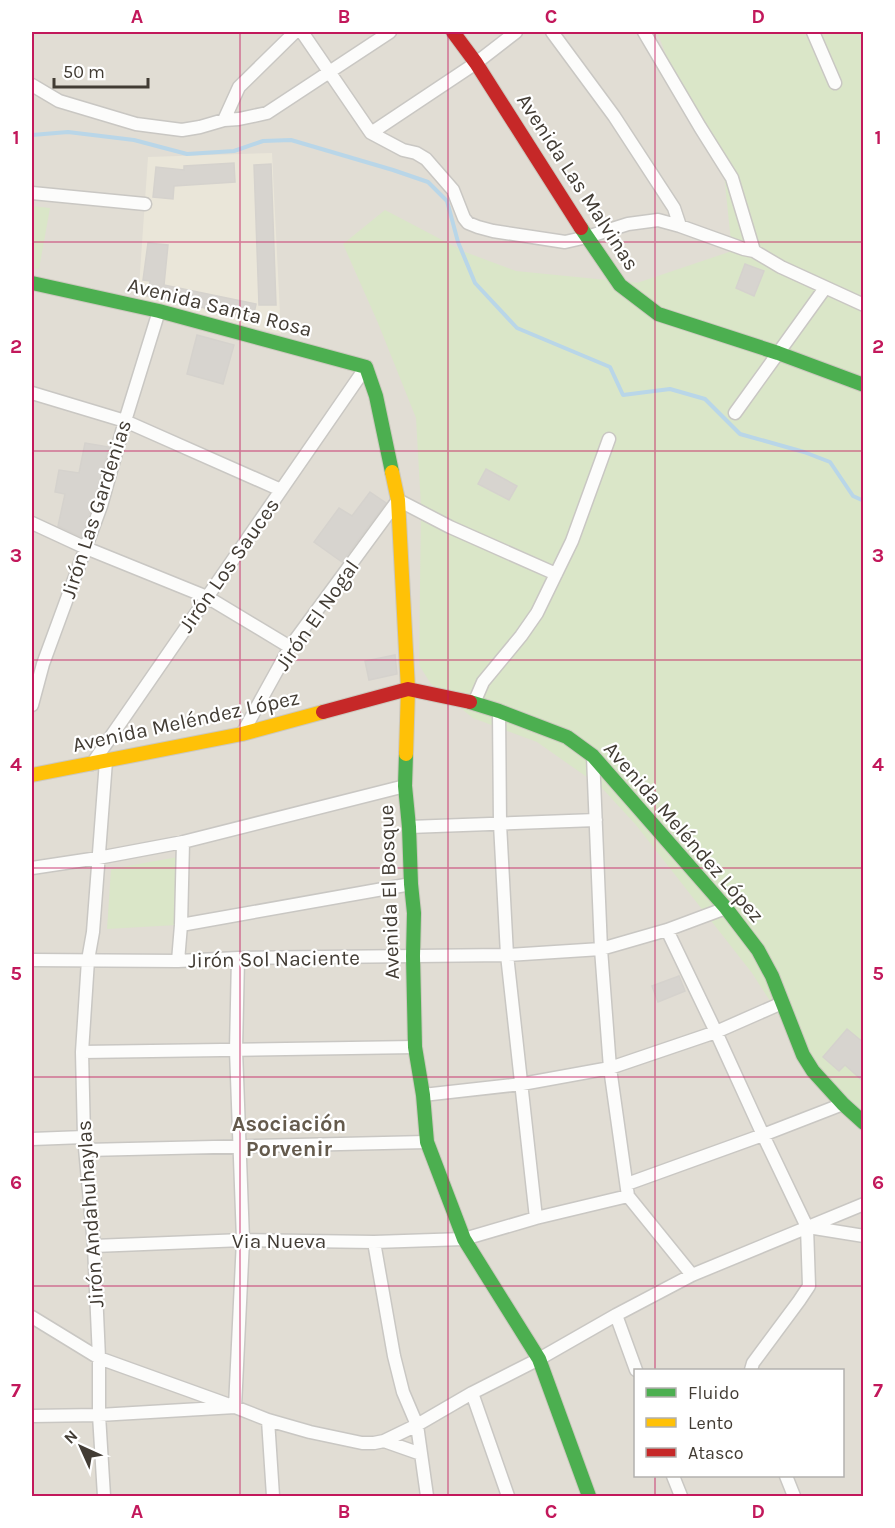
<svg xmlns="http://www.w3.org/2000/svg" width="895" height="1528" font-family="Karla,sans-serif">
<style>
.residential{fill:#e1ddd4;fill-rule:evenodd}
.education{fill:#eae6d9}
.green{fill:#dae6c8}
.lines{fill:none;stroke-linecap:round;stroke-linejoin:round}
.stream{stroke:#b9d6e8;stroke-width:4}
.building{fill:#d7d4cf;stroke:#d5d2cd;stroke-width:1.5}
.street-casing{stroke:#c9c7c3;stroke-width:15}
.fast-casing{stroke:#ccc8be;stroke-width:16}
.slow-casing{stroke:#ccc8be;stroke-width:16}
.jam-casing{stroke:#ccc8be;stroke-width:16}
.street{stroke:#fcfcfb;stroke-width:12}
.fast{stroke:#4caf50;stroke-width:14}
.slow{stroke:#ffc107;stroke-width:14}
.jam{stroke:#c62828;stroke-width:14}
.grid{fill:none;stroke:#c2185b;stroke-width:1.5;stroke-opacity:0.55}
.labels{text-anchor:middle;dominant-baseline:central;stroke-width:4.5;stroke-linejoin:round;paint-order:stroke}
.street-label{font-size:21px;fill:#423c34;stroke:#fff}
.neighbourhood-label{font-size:22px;font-weight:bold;fill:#645a4c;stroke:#fff}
.neatline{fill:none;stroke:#c2185b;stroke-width:2}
.grid-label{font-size:20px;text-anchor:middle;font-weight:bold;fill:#c2185b}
</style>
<rect width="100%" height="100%" fill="#edebe7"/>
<path class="residential" d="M32 32H863V1496H32ZM636 1370H842V1476H636Z"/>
<path class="education" d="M272 153 281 334 138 301 148 157Z"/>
<path class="green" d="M657 32H863V1115L797 1043 752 973 636 825 601 787 537 742 473 718 431 684 419 665 421 506 416 418 378 323 343 244 385 210 465 252 516 271 637 283 732 251 724 174 680 90Z
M32 206 50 208 39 269 32 268Z
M178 857 177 925 107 929 111 869Z"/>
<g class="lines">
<path class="stream" d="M32 135 68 132 134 140 187 154 234 151 263 141 291 140 393 170 428 182 447 201 458 242 475 283 517 328 610 367 623 395 670 389 705 399 740 434 804 452 830 462 853 496 864 501"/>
</g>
<path class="building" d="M234 163 235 182 174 186 173 199 153 197 156 167 184 170V166Z
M271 164 276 305H259L254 165Z
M148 243 168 245 164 285 256 304 253 318 147 296 150 281 143 280Z
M745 264 764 271 754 296 736 288Z
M197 335 234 345 223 384 187 374Z
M85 443 109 447 94 500 81 537 58 526 65 494 55 492 59 470 79 473Z
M486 469 517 486 509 500 478 484Z
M370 492 386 503 342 562 314 542 339 508 352 516Z
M395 655 397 674 369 680 365 661Z
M679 976 685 991 658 1002 652 986Z
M847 1029 864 1043V1082L845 1065 839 1071 823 1057Z"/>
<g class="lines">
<defs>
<path id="street" d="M302 32 371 133 403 150 416 153 426 159 453 190 464 218 468 223 478 227 493 231 565 242 587 237 628 224 658 220 680 226 744 249 754 251 781 267 864 305
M552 32 614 116 674 208 680 226
M644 32 700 127 732 178 754 251
M813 32 835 83
M32 85 59 101 136 124 182 130 200 127 224 120 239 119 267 113 390 32
M224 120 239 87 295 32
M371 133 476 63 516 32
M32 193 145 204
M32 393 125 421 281 490
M735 413 825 288
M32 523 86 548 207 597 290 647
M474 703 483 682 521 636 537 613 572 541 609 439
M32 705 43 664 101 506 125 421 159 311
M499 711 500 824 507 955 536 1218
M242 734 290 647 398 500 450 527 556 574
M593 756 601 949 610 1068 628 1196 692 1275
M92 764 366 367
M409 827 596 820
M32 868 98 858 183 842 405 786
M181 925 411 884
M667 930 716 1032 763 1135 807 1227 809 1286 799 1301 753 1363 751 1370
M32 960 178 961 238 958 507 955 601 949 667 930 726 908
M178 961 181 925 183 842
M82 1052 415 1047
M423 1095 522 1084 610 1068 716 1032 782 1003
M32 1139 84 1137
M86 1150 427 1142
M627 1184 763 1135 843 1104
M808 1227 864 1236
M374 1242 394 1356 403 1392 417 1425 427 1496
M94 1246 243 1240 374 1242 464 1239 536 1218 628 1196
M616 1315 636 1370
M32 1317 99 1358 235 1407 243 1240 236 1050 238 958
M472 1393 508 1496
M32 1416 99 1415 235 1407 268 1420 310 1432 362 1443H374L384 1441 417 1425 472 1393 539 1359 616 1315 692 1275 864 1204
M268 1420 273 1496
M384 1441 421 1454
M673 1476 681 1496
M786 1476 794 1496
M104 1496 99 1415V1358L94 1246 84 1137 82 1052 88 960 93 932 106 761"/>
<path id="fast" d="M581 228 620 285 658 314 778 353 864 385
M32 283 159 311 366 367 376 396 392 472
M470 702 499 711 567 737 593 756 726 908 758 950 772 976 803 1055 813 1071 843 1104 864 1123
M406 754 405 786 409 827 411 884 414 913 413 956 415 1047 423 1095 427 1142 464 1239 539 1359 589 1496"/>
<path id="slow" d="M392 472 398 500 408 689 406 754
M32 775 242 734 323 712"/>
<path id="jam" d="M453 32 476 63 581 228
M323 712 408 689 470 702"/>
</defs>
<use href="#street" class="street-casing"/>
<use href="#fast" class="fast-casing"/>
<use href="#slow" class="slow-casing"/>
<use href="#jam" class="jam-casing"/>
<use href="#street" class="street"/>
<use href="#fast" class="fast"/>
<use href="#slow" class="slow"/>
<use href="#jam" class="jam"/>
</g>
<path class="grid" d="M240 32V1496M448 32V1496M655 32V1370M32 242H864M32 451H864M32 660H864M32 868H864M32 1077H864M32 1286H864M655 1476V1496"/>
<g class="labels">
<g class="street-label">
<text transform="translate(578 182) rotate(57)">Avenida Las Malvinas</text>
<text transform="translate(220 307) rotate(14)">Avenida Santa Rosa</text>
<text transform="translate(96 509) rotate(-72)">Jirón Las Gardenias</text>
<text transform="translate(229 565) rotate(-55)">Jirón Los Sauces</text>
<text transform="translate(317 615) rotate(-55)">Jirón El Nogal</text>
<text transform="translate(186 721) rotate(-12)">Avenida Meléndez López</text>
<text transform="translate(684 832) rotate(49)">Avenida Meléndez López</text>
<text transform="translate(389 892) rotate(-92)">Avenida El Bosque</text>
<text transform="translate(274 959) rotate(-1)">Jirón Sol Naciente</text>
<text transform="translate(90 1214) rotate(-94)">Jirón Andahuhaylas</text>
<text x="279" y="1241">Via Nueva</text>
</g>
<g class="neighbourhood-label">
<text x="289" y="1124">Asociación<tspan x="289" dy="25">Porvenir</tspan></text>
</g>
</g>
<rect width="895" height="1528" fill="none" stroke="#ffffff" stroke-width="66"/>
<rect x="634" y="1369" width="210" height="108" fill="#ffffff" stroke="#b3b1ae" stroke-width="1.5"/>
<rect x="646" y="1388" width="30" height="9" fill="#4caf50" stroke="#b3b1ae" stroke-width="1.5"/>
<text x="688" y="1399" font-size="18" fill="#423c34">Fluido</text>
<rect x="646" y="1418" width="30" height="9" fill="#ffc107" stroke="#b3b1ae" stroke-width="1.5"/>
<text x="688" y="1429" font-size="18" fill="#423c34">Lento</text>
<rect x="646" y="1448" width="30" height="9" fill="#c62828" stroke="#b3b1ae" stroke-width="1.5"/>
<text x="688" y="1459" font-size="18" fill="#423c34">Atasco</text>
<g transform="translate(81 1447) rotate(315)" stroke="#ffffff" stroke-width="4.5" paint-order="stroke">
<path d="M0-4.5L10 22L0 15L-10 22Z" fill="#423c34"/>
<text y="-9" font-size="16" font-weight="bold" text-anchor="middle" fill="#423c34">N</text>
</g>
<path d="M54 78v9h94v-9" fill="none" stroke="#423c34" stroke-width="3"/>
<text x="63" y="78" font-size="18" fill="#423c34" stroke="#ffffff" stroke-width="4.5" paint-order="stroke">50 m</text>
<rect x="33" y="33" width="829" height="1462" class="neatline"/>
<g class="grid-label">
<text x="137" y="23">A</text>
<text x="344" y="23">B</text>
<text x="551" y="23">C</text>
<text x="758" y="23">D</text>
<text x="16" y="144">1</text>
<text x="878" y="144">1</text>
<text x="16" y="353">2</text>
<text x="878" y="353">2</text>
<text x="16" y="562">3</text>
<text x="878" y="562">3</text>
<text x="16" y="771">4</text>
<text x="878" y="771">4</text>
<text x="16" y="980">5</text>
<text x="878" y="980">5</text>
<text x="16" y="1189">6</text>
<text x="878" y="1189">6</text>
<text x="16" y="1397">7</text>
<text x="878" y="1397">7</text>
<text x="137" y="1518">A</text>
<text x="344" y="1518">B</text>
<text x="551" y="1518">C</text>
<text x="758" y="1518">D</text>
</g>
</svg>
